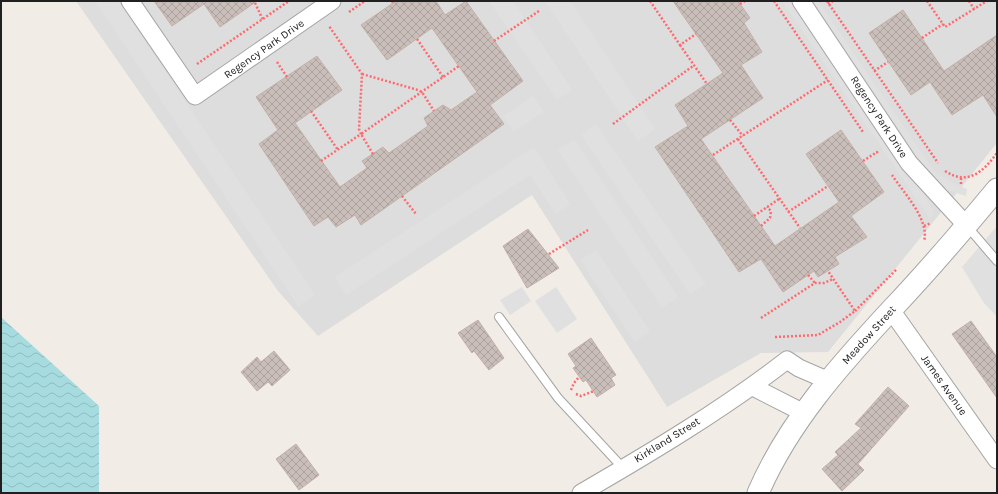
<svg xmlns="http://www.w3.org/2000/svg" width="998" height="494" font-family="Karla,sans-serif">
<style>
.residential{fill:#dedddd}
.parking{fill:#e0e0e0}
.water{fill:url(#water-waves)}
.building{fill:url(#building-cross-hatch);stroke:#c3b0a8}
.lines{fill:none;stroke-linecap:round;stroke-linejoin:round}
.service-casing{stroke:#a4a4a4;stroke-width:10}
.minor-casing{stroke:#a4a4a4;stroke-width:19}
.tertiary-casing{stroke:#a4a4a4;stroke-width:23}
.path{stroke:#fe6a6f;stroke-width:2.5;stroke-dasharray:2 2;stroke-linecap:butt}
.service{stroke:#fff;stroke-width:8}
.minor{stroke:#fff;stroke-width:17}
.tertiary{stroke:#fff;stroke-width:21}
.labels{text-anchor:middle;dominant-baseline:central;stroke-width:3;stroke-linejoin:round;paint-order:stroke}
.street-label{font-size:11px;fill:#202020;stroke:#fff}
</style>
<defs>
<pattern id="water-waves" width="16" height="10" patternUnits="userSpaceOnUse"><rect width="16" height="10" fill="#a6dbe0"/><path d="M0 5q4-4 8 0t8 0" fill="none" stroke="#8fbcc0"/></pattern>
<pattern id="building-cross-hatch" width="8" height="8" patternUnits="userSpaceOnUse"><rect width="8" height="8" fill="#c9beb9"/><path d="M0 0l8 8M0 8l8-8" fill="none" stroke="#aca39f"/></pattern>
</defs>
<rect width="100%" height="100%" fill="#f1ece6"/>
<path class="residential" d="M76 1H997V143L828 352 761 353 667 407 532 195 318 336 278 291Z"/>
<path class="parking" d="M95 1H118L315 295 298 306Z
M489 1H513L572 90 557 100Z
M545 1H570L655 129 638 141Z
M782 1H793L920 186 934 213 930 219Z
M808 1H818L934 171 950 182 967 189 966 196 947 190 927 175 910 145Z
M533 96 544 112 514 131 503 116Z
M596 124 706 284 690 294 581 135Z
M574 139 678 297 662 308 558 150Z
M534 147 570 204 556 214 530 175 346 295 335 277Z
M997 226V317L984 303 962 267Z
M596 250 650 331 635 342 580 260Z
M522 287 531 301 510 315 500 300Z
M556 287 577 319 557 333 535 301Z"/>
<path class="water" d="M1 317 99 406V493H1Z"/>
<path class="building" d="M154 1H257L220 27 204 4 172 26Z
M396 1H436L445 15 466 1 523 81 490 105 504 124 361 225 355 215 336 227 328 217 314 226 259 144 278 130 256 97 317 56 342 90 295 123 340 187 367 168 362 161 383 147 389 153 428 126 424 118 434 111 443 105 451 110 477 92 432 28 387 60 361 25Z
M673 1H738L750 18 744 23 762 52 741 65 763 98 701 139 775 246 839 202 806 154 841 130 884 192 851 216 867 237 835 257 839 264 818 277 814 271 783 292 761 259 739 272 655 147 688 126 675 105 723 73Z
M903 10 944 71 997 35V117L983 95 952 115 930 82 911 95 869 33Z
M528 229 559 268 527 288 503 246Z
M478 320 504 358 489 370 474 351 472 353 458 333Z
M971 321 997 357V398L952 334Z
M591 338 616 375 611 378 615 385 597 397 586 380 583 382 573 368 576 366 568 354Z
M274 351 290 370 272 386 268 382 257 391 241 372 257 357 261 362Z
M888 387 909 406 858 464 864 470 842 491 822 469 838 455 835 452 861 428 855 424Z
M296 444 319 475 299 490 276 459Z"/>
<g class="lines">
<defs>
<path id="service" d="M967 226 997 261
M499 317 558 398 623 468"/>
<path id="minor" d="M130 1 195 96 332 1
M801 1 909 163 967 226
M891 310 997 460
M753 387 804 413
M581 493C652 452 722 410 787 360L799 368 829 381"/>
<path id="tertiary" d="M758 493C788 423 840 365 891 310 928 271 963 230 997 189"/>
</defs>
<use href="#service" class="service-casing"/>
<use href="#minor" class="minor-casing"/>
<use href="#tertiary" class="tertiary-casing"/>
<path class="path" d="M392 1 393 3
M650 1 680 45 696 34
M774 1 863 132
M827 1 938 163
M927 1 945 27 974 9
M969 1 974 9 987 1
M255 3 263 20
M740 4 745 1
M828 4 833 1
M349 12 365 1
M922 38 943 24
M417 39 443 77
M494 41 539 11
M680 45 707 84
M277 62 287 77
M197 64 289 1
M874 71 888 62
M362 74 418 90 422 92 434 111
M311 111 338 150
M730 120 743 136
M613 124 693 66
M738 139 800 228
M373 154 361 134 459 66
M713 155 828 80
M321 161 361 134 359 129 362 74 329 26
M863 161 877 152 878 155
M945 171C968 186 983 172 997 153
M892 175C903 192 930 220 924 241
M961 178V185
M402 196 416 214
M788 212 828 186
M754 216 779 199
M761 226 770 218 771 211 767 207
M924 226 931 223
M549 254 588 230
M808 275 815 283
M855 311 897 269
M761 318 815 283H824L833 279
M775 337 818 335 840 322 855 311 828 271
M571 390 574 383 579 377
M576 394 581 396 594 391"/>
<use href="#service" class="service"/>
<use href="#minor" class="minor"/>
<use href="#tertiary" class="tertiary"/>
</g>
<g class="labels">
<g class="street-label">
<text transform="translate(264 49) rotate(-35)">Regency Park Drive</text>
<text transform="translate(879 117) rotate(57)">Regency Park Drive</text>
<text transform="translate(869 335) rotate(-48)">Meadow Street</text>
<text transform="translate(944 385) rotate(55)">James Avenue</text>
<text transform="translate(667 440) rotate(-32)">Kirkland Street</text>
</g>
</g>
<rect width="998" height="494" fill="none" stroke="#202020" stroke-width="4"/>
</svg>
